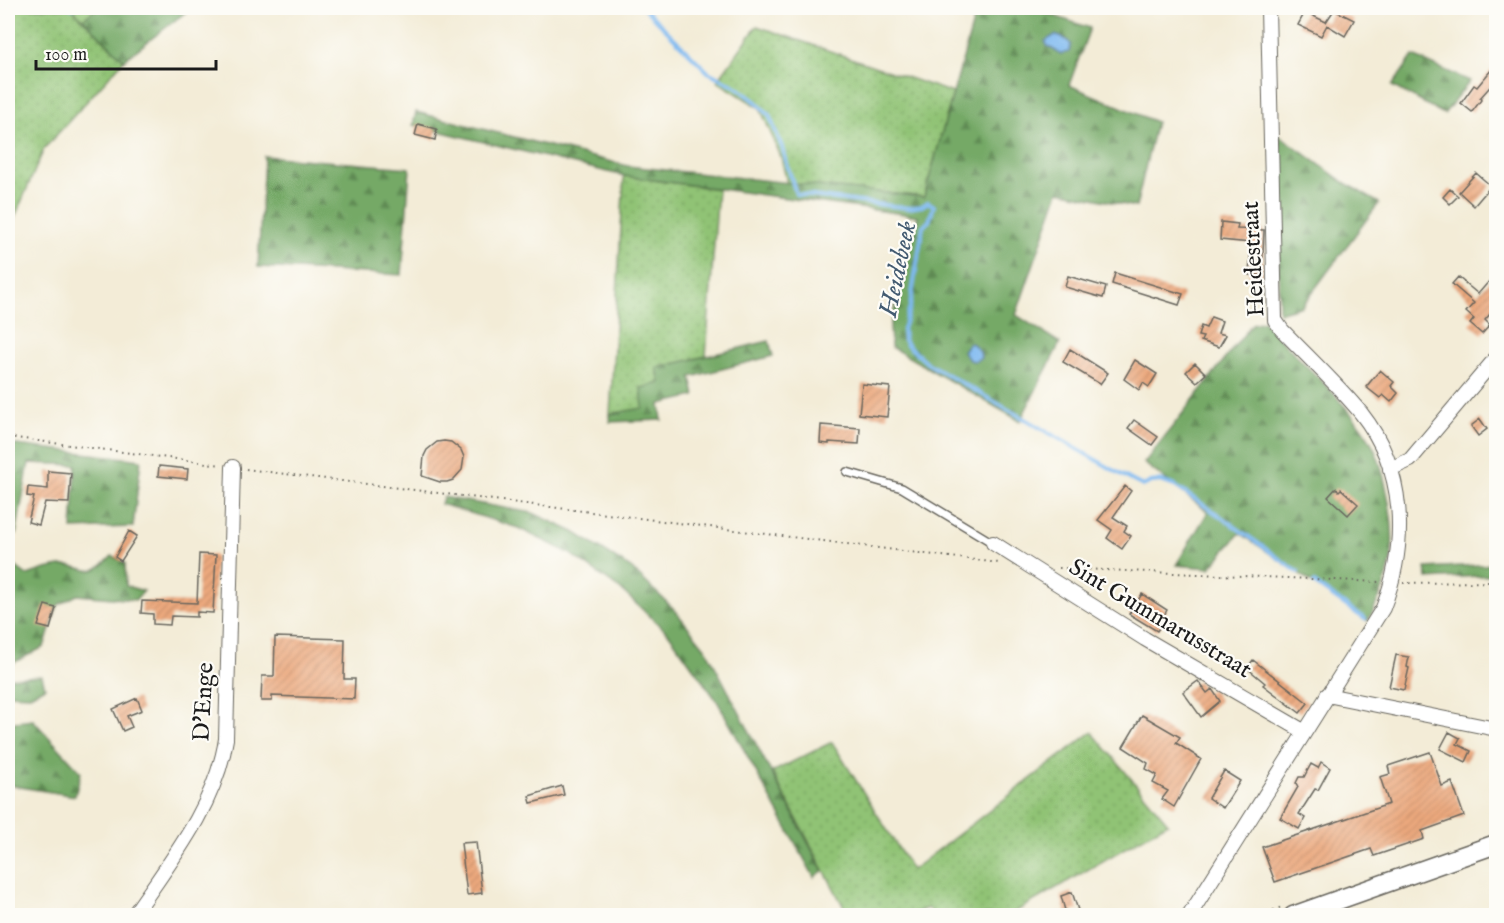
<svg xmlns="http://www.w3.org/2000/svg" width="1504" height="923" font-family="'IM FELL English',serif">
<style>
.grass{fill:url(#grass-dots);stroke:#567048;stroke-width:1.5}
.forest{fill:url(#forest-firs);stroke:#486241;stroke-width:1.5}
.green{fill:#90c375;stroke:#567048;stroke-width:1.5}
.water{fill:#7eb9f0;stroke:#4d6a86;stroke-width:1.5}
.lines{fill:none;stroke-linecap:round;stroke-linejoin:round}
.stream{stroke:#7eb9f0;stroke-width:4}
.building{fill:url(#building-hatch)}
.lane-casing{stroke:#67655d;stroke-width:10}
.street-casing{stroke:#67655d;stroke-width:16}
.secondary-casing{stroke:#67655d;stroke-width:21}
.path{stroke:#67655d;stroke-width:2;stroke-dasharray:1.5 4.5;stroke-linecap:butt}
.lane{stroke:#fff;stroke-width:7}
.street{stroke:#fff;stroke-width:14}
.secondary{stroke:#fff;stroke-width:18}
.labels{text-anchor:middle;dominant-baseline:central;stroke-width:4.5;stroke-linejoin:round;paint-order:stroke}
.street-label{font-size:24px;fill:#1c1c1c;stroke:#fdfcf7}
.water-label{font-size:26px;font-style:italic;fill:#435b71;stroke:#fdfcf7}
</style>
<defs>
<pattern id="grass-dots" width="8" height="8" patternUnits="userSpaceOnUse" patternTransform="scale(1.5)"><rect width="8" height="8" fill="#90c375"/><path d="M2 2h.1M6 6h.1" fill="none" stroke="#7ca765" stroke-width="1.8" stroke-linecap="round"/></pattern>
<pattern id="forest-firs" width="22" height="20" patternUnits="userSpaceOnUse" patternTransform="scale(1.5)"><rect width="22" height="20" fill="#74a966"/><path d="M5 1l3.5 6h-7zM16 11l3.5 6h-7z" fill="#5e8953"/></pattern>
<pattern id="building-hatch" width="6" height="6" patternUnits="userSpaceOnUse" patternTransform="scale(1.5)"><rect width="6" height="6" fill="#eba87d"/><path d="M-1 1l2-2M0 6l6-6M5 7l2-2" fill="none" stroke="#c9906b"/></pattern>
</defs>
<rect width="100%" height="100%" fill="#fdfcf7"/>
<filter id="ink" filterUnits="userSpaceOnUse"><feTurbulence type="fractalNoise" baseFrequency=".0167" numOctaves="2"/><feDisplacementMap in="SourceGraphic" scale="12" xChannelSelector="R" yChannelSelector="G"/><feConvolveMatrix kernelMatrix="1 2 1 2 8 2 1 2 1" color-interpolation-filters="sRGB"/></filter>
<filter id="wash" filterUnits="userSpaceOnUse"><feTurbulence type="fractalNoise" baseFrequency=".008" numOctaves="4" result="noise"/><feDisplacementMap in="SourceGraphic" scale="24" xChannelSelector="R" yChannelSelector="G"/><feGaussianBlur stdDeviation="1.35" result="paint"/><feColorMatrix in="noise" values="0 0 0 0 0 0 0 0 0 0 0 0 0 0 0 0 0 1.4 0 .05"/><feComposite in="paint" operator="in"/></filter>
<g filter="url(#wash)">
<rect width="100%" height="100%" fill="#f3ecd7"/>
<path class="grass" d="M8 8H71L124 60 44 149 8 233Z
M757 26 953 93 924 197 787 183 781 157 760 108 717 81Z
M624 176 718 189 706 356 657 368 660 383 644 409 610 414Z
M1092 732 1168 823 1010 915H933L928 908 910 915H848L772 772 832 742 912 870Z"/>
<path class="forest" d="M97 8H191L124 60 83 19Z
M977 8H1031L1090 28 1069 85 1156 122 1136 207 1059 191 1016 315 1060 343 1020 421 891 347 890 326 918 216 624 176 413 125 416 112 628 166 924 197Z
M1413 56 1470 81 1444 114 1392 86Z
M1278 134 1342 181 1379 203 1302 306 1279 313Z
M264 156 410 168 402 275 258 267Z
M1264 321C1296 359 1342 396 1368 437 1384 461 1395 523 1392 552 1390 576 1379 600 1368 621L1240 533 1210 568 1176 565 1208 512 1144 463 1252 324Z
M769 341 773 356 691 377 695 396 660 404 662 420 610 422V414L643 408 641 388 660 383 657 368Z
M8 444 141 460 133 527 72 529 76 465 29 463 16 534H8V476L10 464 8 463Z
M443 497 533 513 574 532 631 568 673 608 706 649 823 871 814 877 717 701 669 634 620 589 569 553 518 528 441 504Z
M112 556 125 563 126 586 144 591 136 600 77 595 58 605 44 647 15 662 8 670V561L27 575C37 572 49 567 60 566 87 563 86 583 112 556Z
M1496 564V575L1427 579 1426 568Z
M42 676 45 687 30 695 8 694V678Z
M33 720 81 772 75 796 8 785V723Z"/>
<path class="green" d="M71 8H97L83 19Z"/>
<path class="water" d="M1055 35 1065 39 1071 44 1069 52 1061 54 1047 46 1045 41Z
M972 343 980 352 981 358 975 361 969 360 963 351 968 344Z"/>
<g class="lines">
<path class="stream" d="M71 8H73
M644 8 708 72 737 87 755 101 769 115 782 147 796 194 909 208 922 206 928 202 934 206 929 221 923 226 910 307 903 329 904 340 907 345 927 363 1131 480 1143 486 1151 482 1161 481 1175 486 1220 516 1298 572
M1314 583 1365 619"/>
</g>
<g id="blocks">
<path class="building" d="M1334 10 1354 20 1345 36 1327 25 1321 36 1298 25 1305 12 1326 22Z
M1497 63V79L1480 98 1481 100 1472 112 1461 103 1474 85 1477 87Z
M418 124 437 129 435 140 415 135Z
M1476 173 1491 186 1474 206 1459 192Z
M1450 189 1458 196 1450 204 1443 197Z
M1221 222 1238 224 1237 229 1264 230 1262 275H1249L1251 243 1220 240Z
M1497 272V306L1485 320 1490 325 1482 334 1470 324 1474 319 1466 312 1474 303 1452 284 1458 277 1478 294Z
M1115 273 1183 294 1179 305 1112 284Z
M1068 276 1106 287 1103 298 1065 287Z
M1211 317 1222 321 1218 333 1226 335 1219 347 1201 341 1203 337 1198 336 1201 326 1206 328Z
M1070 349 1108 373 1100 384 1063 362Z
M1135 360 1157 374 1149 387 1143 383 1139 390 1124 379Z
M1195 363 1206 374 1197 382 1186 372Z
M1380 370 1394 382 1391 386 1398 393 1391 402 1383 395 1380 398 1366 387Z
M862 384 890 387 887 417 859 414Z
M1480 419 1487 429 1478 436 1471 426Z
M1134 420 1158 437 1152 445 1128 428Z
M821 425 860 428 859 444 829 442V444L820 443Z
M444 441 451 442 461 450 464 457 462 470 453 480 447 482H440L422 476 424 456 427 450 437 442Z
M159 466 188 469 187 479 158 476Z
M48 471 71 473 69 503 45 502 39 525 28 522 34 497 27 496 28 487 48 489Z
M1125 486 1131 491 1113 517 1127 526 1124 531 1131 536 1122 549 1107 538 1112 530 1098 520Z
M1336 488 1339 491 1341 489 1358 504 1348 515 1328 497Z
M129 531 137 536 121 561 115 557Z
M199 554 216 555 213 613 197 612V617L171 616 170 625 153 624V614L141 613 142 601 197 603Z
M1142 594 1167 610 1163 617 1166 618 1157 631 1129 614Z
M45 605 56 608 50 629 38 626Z
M275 637 345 639 344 679H355L354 699 272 696V701H261L262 676H274Z
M1396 655 1409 657 1407 667 1409 668 1404 690 1389 687Z
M1253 660 1308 703 1300 713 1263 685 1265 683 1247 668Z
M1198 681 1207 693 1212 689 1220 701 1201 717 1183 692Z
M137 698 142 710 127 716 132 727 123 731 113 709Z
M1142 715 1180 737 1176 743 1201 759 1174 807 1162 799 1168 791 1153 783 1157 775 1146 769 1148 763 1123 747Z
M1449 732 1460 738 1457 744 1471 751 1466 762 1440 749Z
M1430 752 1442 786 1452 782 1464 816 1422 831 1424 839 1374 856 1371 849 1275 882 1262 847 1389 804 1380 777 1390 774 1388 766Z
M1321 762 1330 768 1318 790 1315 789 1299 814 1305 818 1299 829 1280 818 1298 787 1296 783 1299 777H1304L1311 764 1318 768Z
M1224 771 1240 781 1223 808 1208 798Z
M562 786 564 795 531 803 529 796Z
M476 842 482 893 467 895 461 843Z
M1072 892 1078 910 1066 914 1061 896Z"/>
</g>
</g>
<g filter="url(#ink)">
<use href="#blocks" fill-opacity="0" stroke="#67655d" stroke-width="1.5"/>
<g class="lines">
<defs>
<path id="lane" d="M847 472 902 488 993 543"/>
<path id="street" d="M1390 469 1410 460 1496 358
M993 543 1145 639 1305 732
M1327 695 1496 729
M133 916C170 862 216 805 226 739L233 467
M1189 916 1383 608C1408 543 1406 470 1361 413 1337 384 1308 357 1282 330L1275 320 1268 8"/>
<path id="secondary" d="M1293 916 1496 844"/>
</defs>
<use href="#lane" class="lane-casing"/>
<use href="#street" class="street-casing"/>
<use href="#secondary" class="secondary-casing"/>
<path class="path" d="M8 437 222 465
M246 469 999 563
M1059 568 1380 582
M1403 583 1496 582
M1256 916 1282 907"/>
<use href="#lane" class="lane"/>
<use href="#street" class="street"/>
<use href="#secondary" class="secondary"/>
</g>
</g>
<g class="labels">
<g class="street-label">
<text transform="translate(1254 259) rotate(-93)">Heidestraat</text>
<text transform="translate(1160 619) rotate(31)">Sint Gummarusstraat</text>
<text transform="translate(204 702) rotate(-87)">D'Enge</text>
</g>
<g class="water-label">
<text transform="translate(898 269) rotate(-78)">Heidebeek</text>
</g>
</g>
<rect width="1504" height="923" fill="none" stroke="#fdfcf7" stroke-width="30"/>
<path d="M36 60v9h180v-9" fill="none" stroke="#1c1c1c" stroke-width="3"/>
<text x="45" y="60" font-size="18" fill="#1c1c1c" stroke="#fdfcf7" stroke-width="4.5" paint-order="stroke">100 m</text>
</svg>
